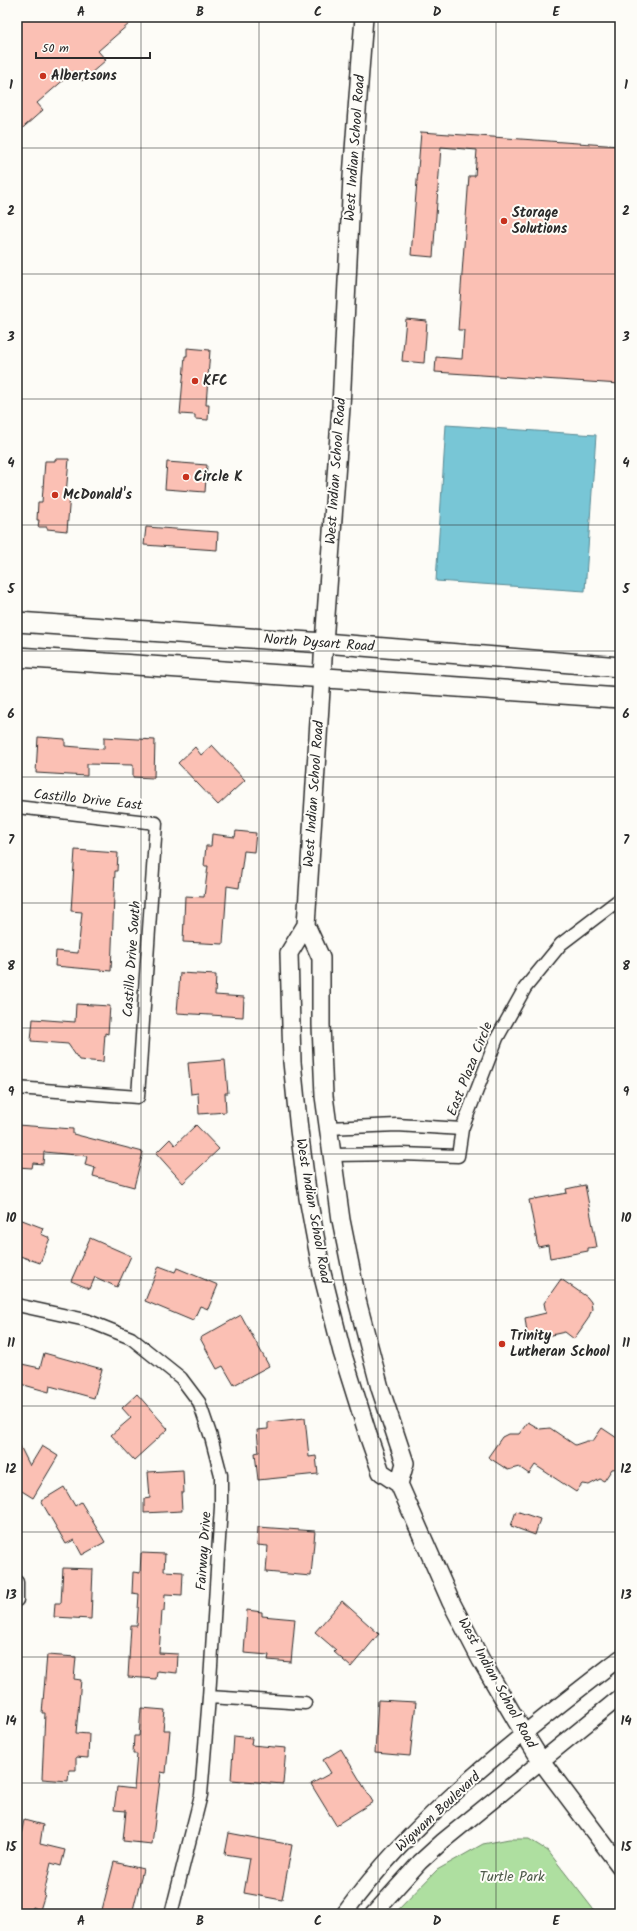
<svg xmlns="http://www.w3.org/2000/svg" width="637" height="1931" font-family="Kalam,sans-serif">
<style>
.green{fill:#aedfa0;stroke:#6c8566}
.water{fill:#78c6d6;stroke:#598892}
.building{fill:#fbc0b4;stroke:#2b2b2b}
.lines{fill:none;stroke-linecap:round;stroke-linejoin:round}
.minor-casing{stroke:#2b2b2b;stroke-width:15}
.tertiary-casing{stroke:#2b2b2b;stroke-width:18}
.secondary-casing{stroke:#2b2b2b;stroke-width:20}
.primary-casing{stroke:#2b2b2b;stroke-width:22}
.minor{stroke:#fdfcf7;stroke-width:12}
.tertiary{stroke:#fdfcf7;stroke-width:15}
.secondary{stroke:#fdfcf7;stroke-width:17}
.primary{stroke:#fdfcf7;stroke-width:19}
.grid{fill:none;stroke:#2b2b2b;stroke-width:1;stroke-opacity:0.55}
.poi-dot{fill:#c8321e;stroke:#fdfcf7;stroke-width:1.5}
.labels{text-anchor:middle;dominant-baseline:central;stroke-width:4;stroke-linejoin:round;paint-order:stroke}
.poi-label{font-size:14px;font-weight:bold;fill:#2b2b2b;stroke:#fdfcf7;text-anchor:start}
.street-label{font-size:14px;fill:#2b2b2b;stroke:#fdfcf7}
.park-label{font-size:14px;fill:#4c5848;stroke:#fdfcf7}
.neatline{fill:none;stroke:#2b2b2b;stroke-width:1.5}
.grid-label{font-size:13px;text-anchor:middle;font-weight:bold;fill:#2b2b2b}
</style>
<rect width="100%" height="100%" fill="#fdfcf7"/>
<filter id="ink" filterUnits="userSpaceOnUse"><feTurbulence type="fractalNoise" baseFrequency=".025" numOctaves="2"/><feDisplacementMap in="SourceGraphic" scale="8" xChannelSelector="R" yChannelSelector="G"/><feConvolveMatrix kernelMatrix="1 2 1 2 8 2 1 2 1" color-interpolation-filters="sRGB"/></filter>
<g filter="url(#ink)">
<path class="green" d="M509 1839H529L548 1851 597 1914H394L437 1870 483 1844Z"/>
<path class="water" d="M446 425 596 435 585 591 436 581Z"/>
<path class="building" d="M17 17H137L98 51 106 60 82 81 74 71 37 103 43 110 17 133Z
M421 132 620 146V384L435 372 436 357 462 359 464 330H458L469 176H475L477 150 441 147 433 257 411 255Z
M406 319 427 321 424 363 402 361Z
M187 348 210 350 206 405H209L208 420 195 419V415L180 414 185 356H187Z
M55 459H69L66 495H70L67 531 47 529V527H38L39 520H37L38 502H42L45 461H55Z
M167 462 207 465 205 492 165 489Z
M146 527 218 532 217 550 144 545Z
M38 737 65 739V746L104 749V737L155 740 154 778 133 777V765L87 764V776L36 773Z
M212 745 245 780 218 805 178 763 195 747 201 755Z
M236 831 256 833 254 852 244 851 239 888 227 886 223 944 183 942 185 896 204 897 208 866H204L206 846H211L212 834 235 837Z
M75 850 118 853 117 871H115L111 971 55 966 56 951 78 953 82 912 71 911Z
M180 973 216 975 215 995 244 997 243 1017 177 1013Z
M76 1004 110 1006 108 1034 105 1033 103 1062 79 1060 68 1044 31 1041 33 1019 75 1022Z
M225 1060 228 1093H225L226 1112 199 1114 198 1093 191 1094 188 1063Z
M17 1125 73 1129V1134L143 1152 134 1187 93 1176 95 1168 85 1165 87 1156 44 1152 43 1164 33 1163 32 1168 17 1167Z
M196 1125 219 1149 183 1183 156 1153 170 1139 175 1145Z
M585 1185 597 1247 588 1248V1251L550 1258 548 1245 538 1247 529 1200 567 1193 566 1189Z
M17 1218 43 1228 41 1234 50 1238 40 1263 17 1255Z
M90 1238 131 1256 117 1287 95 1277 90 1289 71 1281Z
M159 1266 175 1272 177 1268 218 1285 208 1309 200 1306 193 1321 145 1301Z
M561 1279 587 1297 591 1302 592 1309 588 1319 574 1339 565 1332 528 1340 525 1318 546 1313 544 1303Z
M241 1315 269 1366 234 1385 223 1366 217 1369 200 1338Z
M44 1353 102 1369 94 1398 50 1386 49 1392 17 1383V1363L40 1368Z
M137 1394 168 1429 134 1460 111 1435 131 1418 122 1408Z
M305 1418 309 1457 316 1456 318 1474 258 1480 255 1453 259 1452 257 1430 268 1429V1422Z
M528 1422 540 1429 550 1428 575 1445 587 1441H593L602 1428 620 1440V1468L612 1469 604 1481 600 1479 589 1485 582 1484 576 1492 535 1465 529 1474 519 1467 508 1470 488 1457 502 1437 508 1434H519Z
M17 1440 30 1466 42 1446 58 1456 33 1498 17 1488Z
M183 1470 184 1493H181L182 1511 144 1513V1499L150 1498 148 1472Z
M64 1487 75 1506 81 1502 105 1542 82 1555 74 1540 66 1544 41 1501Z
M516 1511 540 1519 535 1535 511 1526Z
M258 1527 315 1531 311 1576 266 1572 268 1546 257 1545Z
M141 1553 165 1554 164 1571 183 1572 182 1595 165 1594 164 1611H162L159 1653 178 1654 177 1673 157 1671 156 1679 128 1677 131 1626H137L139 1594 132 1593 133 1572 140 1573Z
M63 1568 93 1569 91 1619 54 1617 55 1603H61Z
M342 1601 379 1634 351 1667 334 1652 336 1650 315 1632Z
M247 1610 262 1612V1616L295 1619 291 1662 268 1660 269 1655 244 1653Z
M47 1655 76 1657 74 1679 81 1680 76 1733 89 1734 88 1758 76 1757V1770H69L68 1781 42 1779 45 1713H42Z
M378 1700 416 1702 410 1756 375 1753Z
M141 1708 165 1710 163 1730H170L166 1773 161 1772 152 1844 123 1841 126 1811 114 1810 117 1787 134 1789 137 1754H133L134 1736H139Z
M234 1736 252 1738 251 1745 286 1748 283 1784 231 1780Z
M341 1749 373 1802 336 1825 311 1784 331 1773 323 1760Z
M24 1820 43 1825 40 1844 65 1850 61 1866 51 1863 44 1893 45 1894 40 1910 33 1907 30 1914H17V1854Z
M229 1833 292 1845 282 1900 244 1893 250 1858 225 1854Z
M114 1862 143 1869 132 1914H101Z"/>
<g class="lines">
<defs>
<path id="minor" d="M17 807 156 823 138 1097 17 1088
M328 1128 397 1125 462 1129
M331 1155 401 1154 458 1156 462 1129 497 1038 525 988 561 944 620 899
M17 1305 86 1320 131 1338 181 1378 199 1402 211 1437 221 1475V1507L209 1697 201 1795 171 1914
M17 1582V1600
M209 1697 305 1703"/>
<path id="tertiary" d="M344 1914C416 1814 523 1733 620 1658
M373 1914 420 1862 443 1841 620 1697"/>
<path id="secondary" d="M364 17 352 177 341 407 324 643 306 925 321 958V1025L324 1096 341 1220 358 1304 380 1388 405 1463 399 1484
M306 925 289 953 292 1062 299 1130 308 1198 322 1273 342 1352 369 1438 381 1472 399 1484 451 1602 481 1660 516 1720 542 1762 620 1866"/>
<path id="primary" d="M17 622 324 643 620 667
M17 657 620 698"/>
</defs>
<use href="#minor" class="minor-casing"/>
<use href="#tertiary" class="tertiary-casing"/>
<use href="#secondary" class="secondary-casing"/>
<use href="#primary" class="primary-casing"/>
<use href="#minor" class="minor"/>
<use href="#tertiary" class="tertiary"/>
<use href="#secondary" class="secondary"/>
<use href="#primary" class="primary"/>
</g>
</g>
<path class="grid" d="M141 17V1914M259 17V1914M378 17V1914M496 17V1914M17 148H620M17 274H620M17 399H620M17 525H620M17 651H620M17 777H620M17 903H620M17 1028H620M17 1154H620M17 1280H620M17 1406H620M17 1532H620M17 1657H620M17 1783H620"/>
<g class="poi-dot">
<circle cx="43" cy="76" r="4"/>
<circle cx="504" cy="221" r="4"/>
<circle cx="195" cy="381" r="4"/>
<circle cx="186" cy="477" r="4"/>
<circle cx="55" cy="495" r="4"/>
<circle cx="502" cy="1344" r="4"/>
</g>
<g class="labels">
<g class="poi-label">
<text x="51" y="76">Albertsons</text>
<text x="512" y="213">Storage<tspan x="512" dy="16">Solutions</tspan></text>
<text x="203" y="381">KFC</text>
<text x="194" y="477">Circle K</text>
<text x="63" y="495">McDonald's</text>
<text x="510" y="1336">Trinity<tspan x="510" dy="16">Lutheran School</tspan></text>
</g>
<g class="street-label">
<text transform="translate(355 148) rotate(-86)">West Indian School Road</text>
<text transform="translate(336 471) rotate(-86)">West Indian School Road</text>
<text transform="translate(319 643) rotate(4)">North Dysart Road</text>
<text transform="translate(314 794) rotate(-86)">West Indian School Road</text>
<text transform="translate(88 800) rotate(6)">Castillo Drive East</text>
<text transform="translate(132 959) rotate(-86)">Castillo Drive South</text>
<text transform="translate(470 1069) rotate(-68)">East Plaza Circle</text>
<text transform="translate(313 1211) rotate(80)">West Indian School Road</text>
<text transform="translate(204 1551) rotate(-86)">Fairway Drive</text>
<text transform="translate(497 1683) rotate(61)">West Indian School Road</text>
<text transform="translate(438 1812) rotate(-43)">Wigwam Boulevard</text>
</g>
<g class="park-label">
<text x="512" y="1877">Turtle Park</text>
</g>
</g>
<rect width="637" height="1931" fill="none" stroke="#fdfcf7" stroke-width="44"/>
<path d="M36 52v6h114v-6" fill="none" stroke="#2b2b2b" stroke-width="2"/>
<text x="42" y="52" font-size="12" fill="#2b2b2b" stroke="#fdfcf7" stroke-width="3" paint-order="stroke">50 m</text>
<rect x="22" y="22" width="593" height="1887" class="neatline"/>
<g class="grid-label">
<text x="81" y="16">A</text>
<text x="200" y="16">B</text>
<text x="318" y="16">C</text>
<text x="437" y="16">D</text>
<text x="556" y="16">E</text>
<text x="11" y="89">1</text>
<text x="626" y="89">1</text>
<text x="11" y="215">2</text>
<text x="626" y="215">2</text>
<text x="11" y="341">3</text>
<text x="626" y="341">3</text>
<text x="11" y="467">4</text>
<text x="626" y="467">4</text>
<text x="11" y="593">5</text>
<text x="626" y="593">5</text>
<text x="11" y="718">6</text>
<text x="626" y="718">6</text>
<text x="11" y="844">7</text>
<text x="626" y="844">7</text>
<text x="11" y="970">8</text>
<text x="626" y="970">8</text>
<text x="11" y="1096">9</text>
<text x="626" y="1096">9</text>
<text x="11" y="1222">10</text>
<text x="626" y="1222">10</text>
<text x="11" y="1347">11</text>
<text x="626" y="1347">11</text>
<text x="11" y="1473">12</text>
<text x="626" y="1473">12</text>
<text x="11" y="1599">13</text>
<text x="626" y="1599">13</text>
<text x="11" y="1725">14</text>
<text x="626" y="1725">14</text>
<text x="11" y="1851">15</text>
<text x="626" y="1851">15</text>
<text x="81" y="1925">A</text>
<text x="200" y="1925">B</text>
<text x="318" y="1925">C</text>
<text x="437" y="1925">D</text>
<text x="556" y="1925">E</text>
</g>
</svg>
